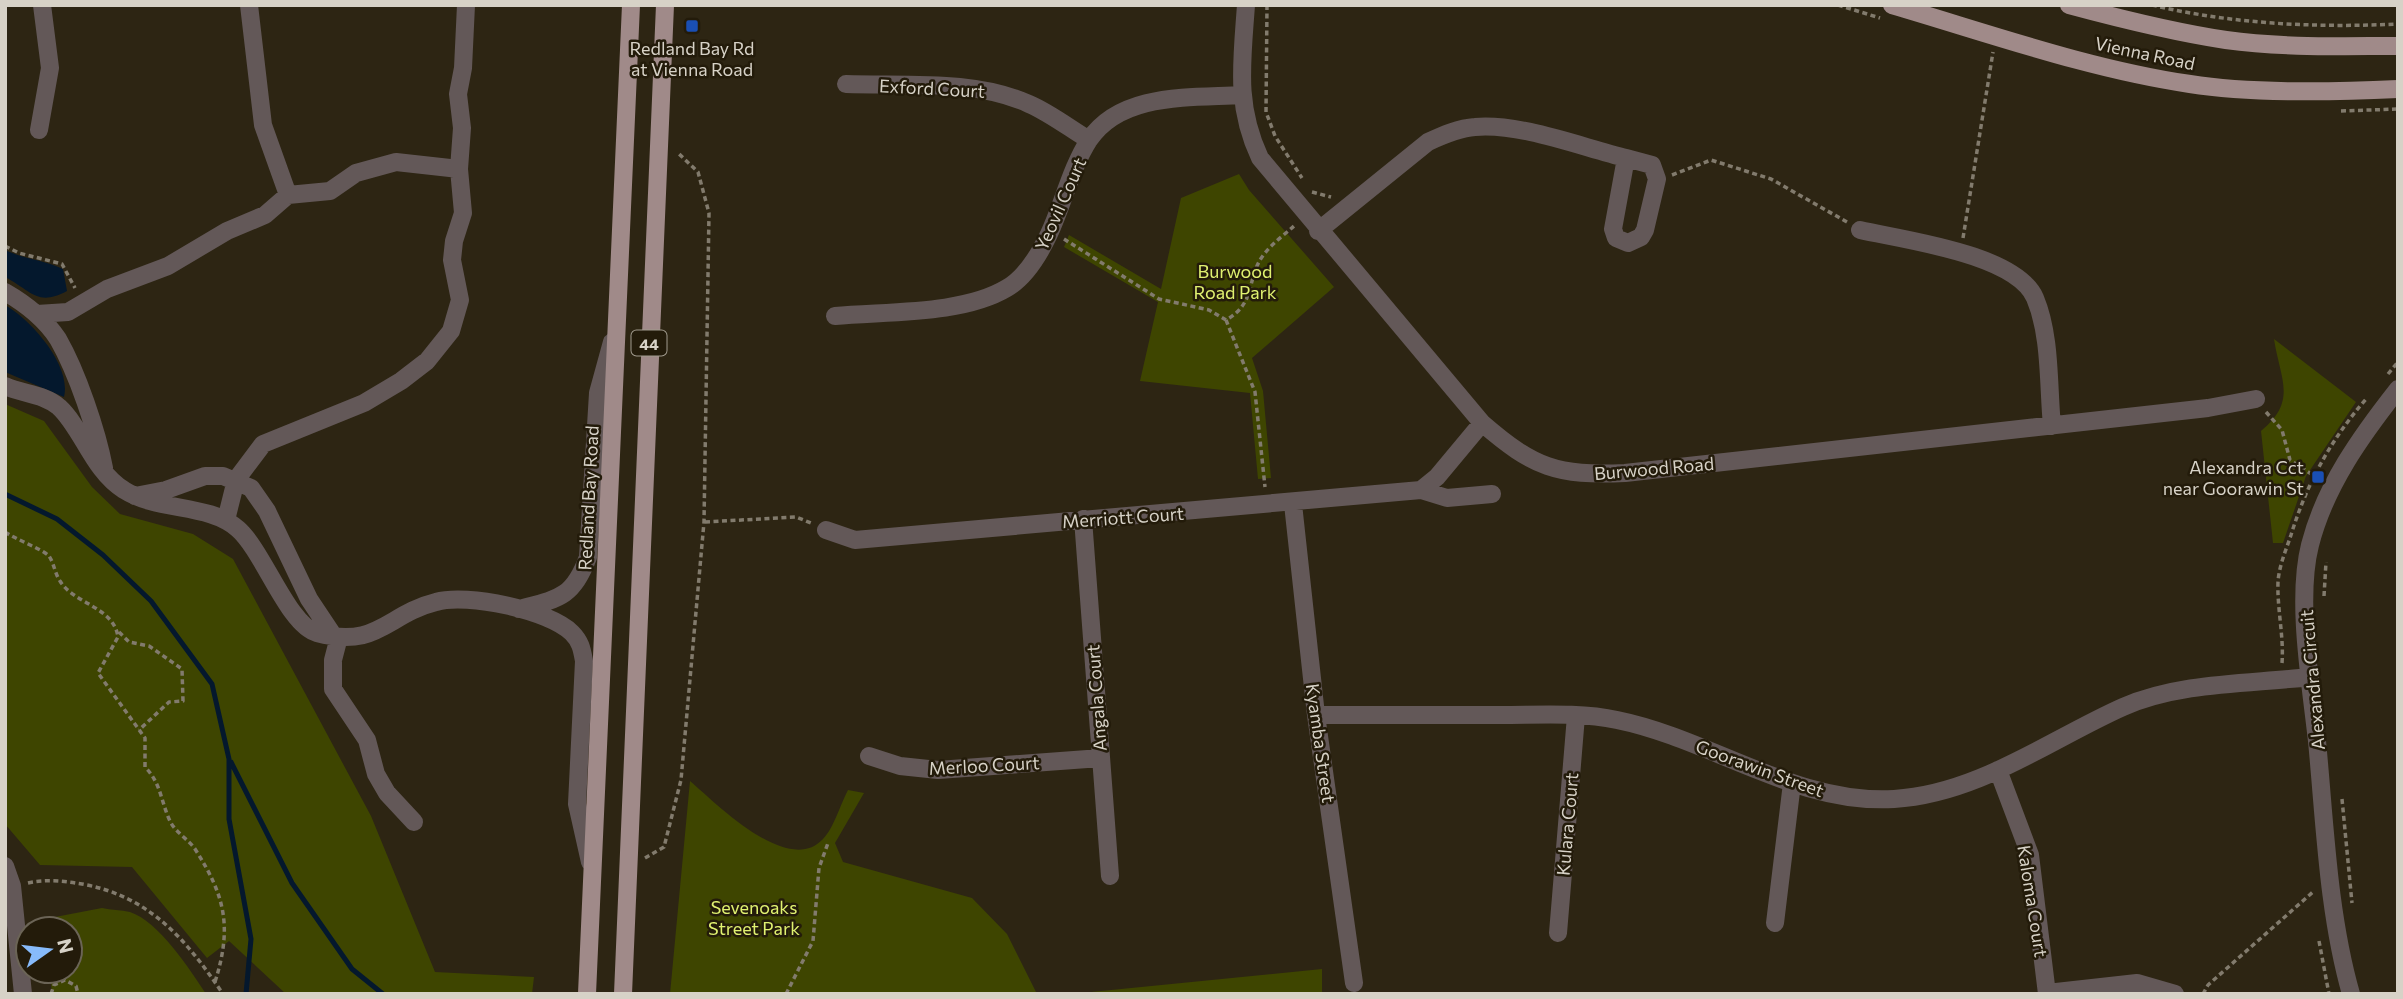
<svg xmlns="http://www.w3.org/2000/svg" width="2403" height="999" font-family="Commissioner,sans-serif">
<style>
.green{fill:#3e4500}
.water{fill:#04182d}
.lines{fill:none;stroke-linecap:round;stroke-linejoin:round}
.stream{stroke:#04182d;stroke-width:5}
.path{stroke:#827b6d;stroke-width:3.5;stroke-dasharray:5 3.5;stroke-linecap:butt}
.minor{stroke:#635858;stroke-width:18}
.major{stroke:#a08a89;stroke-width:18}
.transit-dot{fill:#1a4fb4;stroke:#231b0a;stroke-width:2.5}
.labels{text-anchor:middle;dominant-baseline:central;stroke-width:5;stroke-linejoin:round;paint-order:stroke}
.shield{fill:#231b0a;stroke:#a19b8e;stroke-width:2}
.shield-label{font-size:16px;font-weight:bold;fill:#d7d2c7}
.poi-label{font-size:18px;fill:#d7d2c7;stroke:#231b0a}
.street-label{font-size:18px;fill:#d7d2c7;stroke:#231b0a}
.park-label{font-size:18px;fill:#e0f170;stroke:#231b0a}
</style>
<rect width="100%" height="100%" fill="#2d2513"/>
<path class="green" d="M1239 174 1249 190 1334 287 1252 358 1263 391 1271 478 1258 479 1250 393 1140 381 1158 302 1064 247 1069 235 1161 289 1181 198Z
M2274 339 2356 402 2306 476 2283 543H2273L2261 431C2298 401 2280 379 2274 339Z
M5 404 44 421 92 487 120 514 193 534 233 559 371 816 435 972 534 977 532 994H286L229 941 207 958 132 867 40 865 5 824Z
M690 781C716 803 788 877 823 839 834 828 840 805 848 790L864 793 835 843 843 862 972 898 1007 934 1037 994H670Z
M102 908C111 910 121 910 130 912 158 921 190 969 206 994H52L50 971H70V929H57L55 917Z
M1322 969V994H1071Z"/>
<path class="water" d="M5 250C24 259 44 260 63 269L67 291C37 307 32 291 5 277Z
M5 305C30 319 72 365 64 397L5 372Z"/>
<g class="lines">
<path class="stream" d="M5 494 57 519 103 555 151 601 212 684 229 759V819L251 939 246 994
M231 762 292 883 352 969 383 994"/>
<path class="path" d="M1267 5 1266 112 1275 136 1302 178
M1838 5 1880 18
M2152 5C2231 24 2317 28 2398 24
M2341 111 2398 109
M1672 175 1711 160 1771 179 1847 222
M1312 192 1331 197
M1963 238 1993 52
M1064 239 1159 299 1209 310 1226 320C1258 302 1245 277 1265 253 1273 243 1285 234 1294 226
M5 246 19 253 62 264 75 288
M1226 320 1255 392 1265 487
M2388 374 2398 362
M2266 412 2282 430 2290 460 2319 479
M705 522 796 517 811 523
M5 532C15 539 44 550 49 556 54 563 55 574 60 581 74 604 114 607 118 637L98 673 145 738V767C161 783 161 802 170 821 175 832 188 839 195 849 226 897 232 928 215 982
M2324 596 2326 562
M119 632 129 642 149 646 182 669 183 701 169 702 139 730
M2282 663C2284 636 2277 609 2278 582 2279 566 2286 550 2291 535 2307 483 2331 439 2367 398
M2342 799 2352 903
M645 858 664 847 681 780 704 522 709 213 698 172 677 152
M28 883C46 879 64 881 82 884 149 896 186 939 223 994
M2319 941 2329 994
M45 971 53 984
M51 994 54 985 65 980 76 986 78 994
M786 994 813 941 819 868 828 843
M2203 994 2208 985 2314 891"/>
<path class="minor" d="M1246 5C1242 62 1235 105 1260 158L1482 423C1534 468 1557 476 1625 473L2208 408 2256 399
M846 84C905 86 974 79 1029 104 1050 113 1069 128 1089 140
M39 130 50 68 42 5
M1626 158 1652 165 1657 179 1645 230 1641 237 1628 243 1616 238 1613 229Z
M288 195 330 191 356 173 396 162 459 169
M1860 230C1904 240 2016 254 2035 298 2051 336 2048 385 2052 426
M1318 231 1428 142C1443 135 1459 128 1475 127 1521 123 1581 147 1626 158
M5 292C26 304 45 319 58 339 77 372 97 431 104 468
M37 314 68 312 107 289 168 266 227 231 265 215 288 195 263 125 249 5
M835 316C887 311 962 315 1007 288 1026 277 1040 253 1049 234 1063 204 1071 168 1089 140 1121 92 1191 98 1242 95
M5 386C23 394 44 394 59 407 82 428 93 471 124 490 158 512 209 503 238 529 264 552 288 625 317 633 378 649 387 614 436 602 467 593 549 610 572 633 581 642 582 650 584 661L577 804 590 862
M1421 490 1447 498 1492 494
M135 496 166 490 205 476H223L251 488 267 511 309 599 333 635
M1293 504 1316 715 1354 983
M1083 519 1110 876
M226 520 236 480 263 444 364 403 401 381 427 361 451 331 460 300 452 260 454 241 463 213 459 169 462 128 458 94 463 68 466 5
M826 530 855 540 1421 490 1437 477 1482 423
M519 609C558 599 573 598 588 557L598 393 612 342
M339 637 333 660V689L367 740 376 774 387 793 414 822
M1316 715C1378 715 1439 715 1501 715 1538 715 1580 712 1617 720 1711 739 1796 805 1894 799 1978 794 2049 740 2123 707 2180 682 2249 684 2310 677
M869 756 900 766 938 770 1101 758
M1998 770 2030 855 2047 994
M5 866 12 886 23 994
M1775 923 1792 783
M1558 933 1576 716
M2047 993 2137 983 2175 994
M2351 994C2328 913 2325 825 2317 741 2311 685 2296 600 2310 545 2325 486 2361 436 2398 389"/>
<path class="major" d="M1892 5C1991 34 2089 69 2190 84 2252 94 2335 92 2398 89
M2069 5C2121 19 2173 32 2226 40 2283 48 2341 46 2398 46
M587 994 631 5
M623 994 665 5"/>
</g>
<g class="transit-dot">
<rect x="685" y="19" width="14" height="14" rx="3.5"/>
<rect x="2311" y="470" width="14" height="14" rx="3.5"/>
</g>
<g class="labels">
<rect class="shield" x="631.5" y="330.5" width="35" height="25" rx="5"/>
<g class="shield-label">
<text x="649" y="343">44</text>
</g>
<g class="poi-label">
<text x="692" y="48">Redland Bay Rd<tspan x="692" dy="21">at Vienna Road</tspan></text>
<text x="2304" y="467" text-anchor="end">Alexandra Cct<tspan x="2304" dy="21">near Goorawin St</tspan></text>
</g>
<g class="street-label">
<text transform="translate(2145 53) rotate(12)">Vienna Road</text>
<text transform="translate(932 88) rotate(3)">Exford Court</text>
<text transform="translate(1060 204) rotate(-66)">Yeovil Court</text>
<text transform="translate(1654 468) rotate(-5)">Burwood Road</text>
<text transform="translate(588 498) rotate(-87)">Redland Bay Road</text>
<text transform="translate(1123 517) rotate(-4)">Merriott Court</text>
<text transform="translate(2312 680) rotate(-95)">Alexandra Circuit</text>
<text transform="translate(1096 698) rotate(-94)">Angala Court</text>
<text transform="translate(1321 743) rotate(82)">Kyamba Street</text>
<text transform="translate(984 765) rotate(-3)">Merloo Court</text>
<text transform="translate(1760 768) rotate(20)">Goorawin Street</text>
<text transform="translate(1567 824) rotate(-85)">Kulara Court</text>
<text transform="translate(2033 901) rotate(81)">Kaloma Court</text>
</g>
<g class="park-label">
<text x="1235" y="271">Burwood<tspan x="1235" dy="21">Road Park</tspan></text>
<text x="754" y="907">Sevenoaks<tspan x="754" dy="21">Street Park</tspan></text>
</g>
</g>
<rect width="2403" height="999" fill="none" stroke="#d7d2c7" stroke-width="14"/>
<g transform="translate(49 950) rotate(76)"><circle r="33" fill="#231b0a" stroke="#6b6456" stroke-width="2"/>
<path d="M0-5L12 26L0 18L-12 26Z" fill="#87bbfb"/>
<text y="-10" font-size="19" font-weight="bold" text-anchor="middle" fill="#d7d2c7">N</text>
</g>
</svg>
